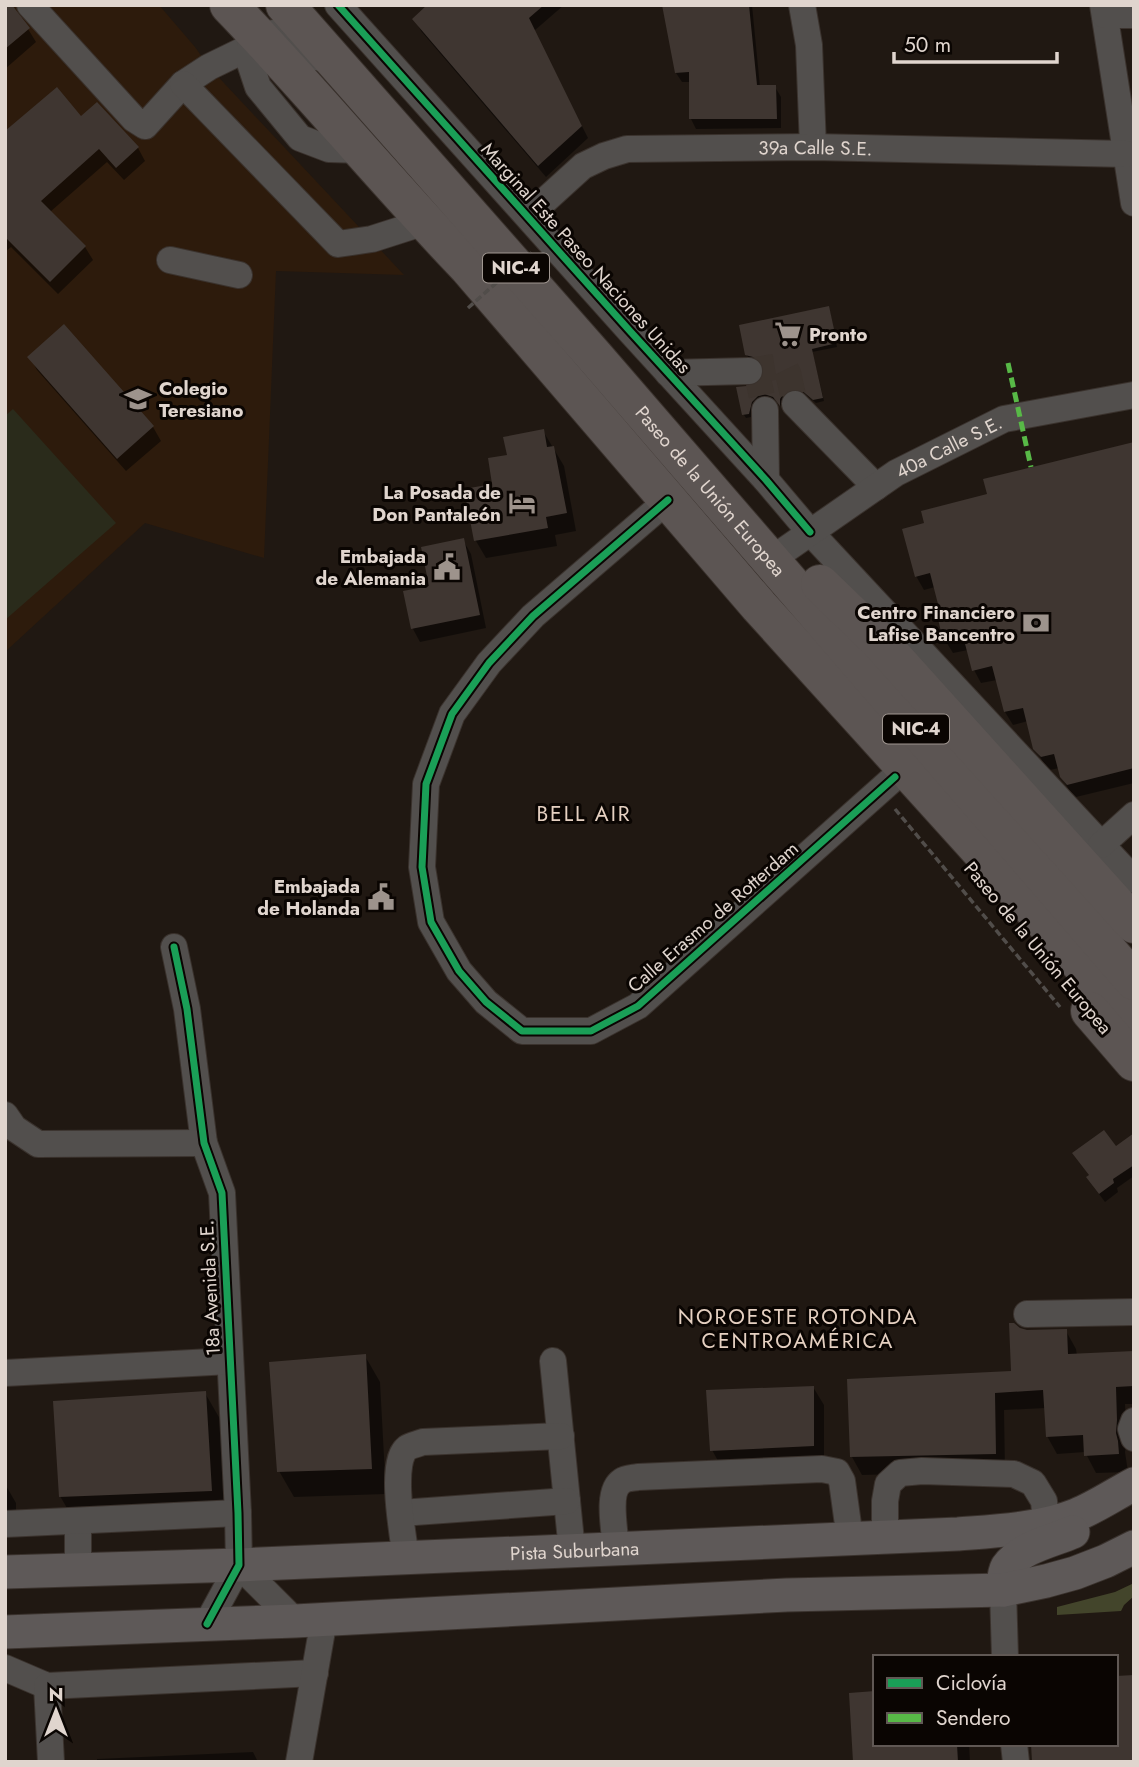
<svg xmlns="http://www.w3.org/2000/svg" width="1139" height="1767" font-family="Jost,sans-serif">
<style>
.built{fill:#2d1b0c}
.green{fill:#2a2b1b}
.forest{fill:#43452b}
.shadow{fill:#0007}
.building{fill:#3f3631}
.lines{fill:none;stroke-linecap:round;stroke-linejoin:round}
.minor-tunnel{stroke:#3d342e;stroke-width:26;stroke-dasharray:26 13;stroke-linecap:butt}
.minor-casing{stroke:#3a322d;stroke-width:28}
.major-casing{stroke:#3a322d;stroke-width:35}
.highway-casing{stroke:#3a322d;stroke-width:40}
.path{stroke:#514d4a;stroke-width:3.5;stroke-dasharray:7 3.5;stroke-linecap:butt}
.minor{stroke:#524f4d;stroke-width:26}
.major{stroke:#5e5958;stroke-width:33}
.highway{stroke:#5c5553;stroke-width:38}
.path-bridge{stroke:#514d4a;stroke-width:3.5;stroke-dasharray:7 3.5;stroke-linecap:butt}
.quiet{stroke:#58b947;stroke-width:5;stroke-dasharray:10 5;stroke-linecap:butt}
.cycleway-casing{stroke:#0a0502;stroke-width:11}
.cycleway{stroke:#1a9f57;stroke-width:7}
.labels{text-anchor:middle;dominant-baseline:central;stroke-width:6;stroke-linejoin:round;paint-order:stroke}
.shield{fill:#0a0502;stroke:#a09791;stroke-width:2}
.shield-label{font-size:18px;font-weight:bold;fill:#e0d5ce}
.street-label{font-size:19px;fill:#e0d5ce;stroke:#0a0502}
.poi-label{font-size:19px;font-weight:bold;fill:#e0d5ce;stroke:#0a0502;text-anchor:end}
.neighbourhood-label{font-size:21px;letter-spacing:2px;fill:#e5d0c1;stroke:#0a0502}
</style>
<rect width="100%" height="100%" fill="#201812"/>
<path class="built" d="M5 5H159L195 47 209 67 404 275 276 271 264 558 145 523 5 652Z"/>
<path class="green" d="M13 409 116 523 5 620V416Z"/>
<path class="forest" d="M1134 1583V1596L1124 1605 1121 1611 1057 1615V1607L1115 1592Z"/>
<path class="shadow" d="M430 5H564L534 31 588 138 546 177 421 31 415 19Z
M664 5H752L760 87H775L781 97V128L696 129 691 119V82H682L676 73Z
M5 16 28 29 36 42 5 69Z
M81 118 138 148 145 161 124 180 107 162 50 212 85 247 93 260 58 294 11 247 5 252V133Z
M830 312 837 347 812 352 824 401 816 403 803 392H794L785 397 781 406 777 400 767 397 760 400 753 406 751 417 746 418 744 415 757 386 764 380 766 370 765 365 761 361 749 359 747 355Z
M64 327 153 427 161 441 126 471 37 370 30 357Z
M543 431 564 466 576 531 555 535 557 546 486 558 476 541 466 490 494 485 509 456Z
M1134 444V783L1076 797 1069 790 1061 776 1059 768 1050 770 1043 762 1035 748 1028 721 1013 725 1005 712 997 680 981 683 974 670 968 650 953 653 945 640 941 608 935 587 924 590 916 576 926 524 989 495Z
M463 540 471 554 486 628 420 642 413 629 431 587Z
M1134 1135V1176L1117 1188 1118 1192 1105 1202 1093 1186 1116 1148Z
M1019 1330 1027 1332 1066 1331 1076 1349 1077 1356 1134 1353V1404H1125L1127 1439 1125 1452 1128 1472 1096 1473 1085 1452 1057 1454 1047 1436 1046 1408 1004 1410 1005 1471 862 1475 852 1457 849 1381 1013 1372Z
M365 1356 380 1382 386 1494 294 1497 279 1471Z
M813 1387 824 1405V1464L722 1468 712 1450Z
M205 1393 220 1419 226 1516 75 1522 60 1496Z
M5 1484 16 1503V1522H5Z
M875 1744H969L970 1762H855Z
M253 1752 258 1762H97V1759Z"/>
<path class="building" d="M5 5H12L30 28 5 49Z
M427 5H544L529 18 582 126 538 166 412 19Z
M662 5H749L757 85H776L777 119H689V72L675 73Z
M57 87 81 116 97 102 139 147 116 168 99 149 41 201 86 246 50 282 5 237V131Z
M829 306 837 343 812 349 823 398 813 400 800 389H792L784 393 780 399V406L773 397 764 394 758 396 752 402 749 414 742 415 736 387 757 385 762 379 765 370 763 363 757 358 745 355 739 325Z
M64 324 154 426 117 459 27 357Z
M544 429 547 447 554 446 567 513 546 517 548 528 474 541 464 489 492 484 488 458 507 455 503 437Z
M1134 442V768L1067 785 1060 777 1054 754 1041 757 1033 749 1023 708 1004 712 992 666 972 671 963 636 943 641 936 610 939 608 930 573 915 577 902 529 924 523 921 511 987 494 983 479Z
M464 538 480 615 411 629 403 591 429 586 421 547Z
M1104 1130 1116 1146 1134 1133V1165L1113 1179 1114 1183 1099 1194 1086 1177 1089 1175 1072 1153Z
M1009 1323H1014L1020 1328 1027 1330 1067 1329 1068 1354 1134 1351V1386L1116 1387 1117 1420 1116 1433 1118 1441 1119 1454 1084 1456 1083 1435 1046 1437 1043 1390 995 1393 996 1454 850 1457 847 1379 1011 1371Z
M366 1354 372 1469 277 1472 269 1362Z
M814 1386V1446L710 1451 706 1390Z
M206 1391 212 1491 59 1497 53 1401Z
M1134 1675V1762H1032L1031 1744H1116V1676Z
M875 1691V1744H957L958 1762H853L849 1693Z"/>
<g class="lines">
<path class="minor-tunnel" d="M756 370 765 410
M749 371 780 366 785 367 788 373 795 404"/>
<defs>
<g id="minor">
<path d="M30 5 134 119 145 126 183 84 209 67 250 47"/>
<path d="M338 5 629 330 766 480 810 532 1134 880"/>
<path d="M802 5 809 45 813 147"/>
<path d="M1103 5 1134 203"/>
<path d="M1105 15H1134"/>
<path d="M332 60 305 55 288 40 273 33 261 38 250 47V63L258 87 300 138 329 149 362 150"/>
<path d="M183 84 338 244 372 239 425 222"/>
<path id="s1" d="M528 216 583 166 604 156 627 149 813 147 1126 154"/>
<path d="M170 260 239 275"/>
<path d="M668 373 749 371"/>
<path d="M795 404 876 487"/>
<path d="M765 410 766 480"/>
<path d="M668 500 533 616 489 663 452 714 426 784 422 867 431 922 459 971 486 1002 522 1031H591L638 1006 895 777"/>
<path id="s2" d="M785 550 896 473 1004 419 1134 395"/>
<path d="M1101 845 1134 815"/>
<path d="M174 947 187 1009 204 1143 222 1193 238 1513 239 1565 207 1624"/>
<path d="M5 1115 14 1128 38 1144 204 1143"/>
<path d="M1027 1314 1134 1312"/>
<path d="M553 1361 572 1551"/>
<path d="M5 1373 230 1361"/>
<path d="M1134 1421 1131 1429 1134 1438"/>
<path d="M401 1513 567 1501"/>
<path d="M78 1521V1569"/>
<path d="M5 1524 238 1513"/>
<path d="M885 1537V1501L888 1484 900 1473 922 1471 1014 1474 1033 1483 1044 1501 1046 1523"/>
<path d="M616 1548C615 1531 606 1491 622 1481 626 1478 633 1478 638 1477L822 1469 837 1472 842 1481 850 1539"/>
<path d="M406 1558C403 1536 389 1461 407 1448 411 1445 418 1444 423 1442L561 1436"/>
<path d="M239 1565 295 1621"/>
<path d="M1003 1590 1005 1657"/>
<path d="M5 1668 47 1686 315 1673"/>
<path d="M47 1686 51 1762"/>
<path d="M1014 1744 1016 1762"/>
<path d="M299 1762 324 1619"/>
</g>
<g id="major">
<path id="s3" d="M5 1572 239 1565 958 1534C995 1531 1041 1529 1076 1515 1096 1507 1115 1494 1134 1484"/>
<path d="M1003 1590C1004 1582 1003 1574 1007 1567 1021 1547 1052 1541 1073 1532"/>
<path d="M5 1632 295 1621 787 1595 1003 1590 1046 1581 1075 1573 1106 1561 1134 1547"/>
</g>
<g id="highway">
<path d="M229 5C311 90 386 182 468 267L759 606 1034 910 1134 1026"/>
<path id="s4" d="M285 5 595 357 1134 981"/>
<path d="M820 584 877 639 1134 924"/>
<path d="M1090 1011 1134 1062"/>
</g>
</defs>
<use href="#minor" class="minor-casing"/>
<use href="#major" class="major-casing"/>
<use href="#highway" class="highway-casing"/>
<path class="path" d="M895 809 1060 1007"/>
<use href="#minor" class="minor"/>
<use href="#major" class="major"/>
<use href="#highway" class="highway"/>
<path class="path-bridge" d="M468 308 531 252"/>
<path class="quiet" d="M1008 363 1031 467"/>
<defs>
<path id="cycleway" d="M338 5 629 330 766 480 810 532
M668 500 533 616 489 663 452 714 426 784 422 867 431 922 459 971 486 1002 522 1031H591L638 1006 895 777
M174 947 187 1009 204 1143 222 1193 238 1513 239 1565 207 1624"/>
</defs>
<use href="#cycleway" class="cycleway-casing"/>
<use href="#cycleway" class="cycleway"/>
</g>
<defs>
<symbol id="supermarket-bare" viewBox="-9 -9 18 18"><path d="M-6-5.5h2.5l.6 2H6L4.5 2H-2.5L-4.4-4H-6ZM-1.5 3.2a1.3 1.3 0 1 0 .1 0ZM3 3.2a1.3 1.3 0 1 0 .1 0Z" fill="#9d938c" stroke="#0a0502" stroke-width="2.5" paint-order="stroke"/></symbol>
<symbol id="school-bare" viewBox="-9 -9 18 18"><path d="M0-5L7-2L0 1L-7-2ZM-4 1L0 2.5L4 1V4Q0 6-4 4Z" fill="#9d938c" stroke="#0a0502" stroke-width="2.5" paint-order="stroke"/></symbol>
<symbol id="hotel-bare" viewBox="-9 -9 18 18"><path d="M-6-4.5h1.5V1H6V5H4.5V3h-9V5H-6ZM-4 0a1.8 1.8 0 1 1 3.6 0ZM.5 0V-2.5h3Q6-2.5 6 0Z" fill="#9d938c" stroke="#0a0502" stroke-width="2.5" paint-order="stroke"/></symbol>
<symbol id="civic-bare" viewBox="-9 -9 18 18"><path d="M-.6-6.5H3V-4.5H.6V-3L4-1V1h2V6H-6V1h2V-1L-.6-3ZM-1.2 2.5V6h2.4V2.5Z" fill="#9d938c" stroke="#0a0502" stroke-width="2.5" paint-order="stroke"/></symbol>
<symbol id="bank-bare" viewBox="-9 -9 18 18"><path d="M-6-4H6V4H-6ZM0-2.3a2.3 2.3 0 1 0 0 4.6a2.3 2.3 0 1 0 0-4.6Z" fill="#9d938c" stroke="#0a0502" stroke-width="2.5" paint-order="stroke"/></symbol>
</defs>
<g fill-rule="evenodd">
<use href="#supermarket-bare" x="769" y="315" width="38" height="38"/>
<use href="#school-bare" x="119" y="380" width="38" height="38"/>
<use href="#hotel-bare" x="503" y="484" width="38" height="38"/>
<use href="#civic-bare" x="428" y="548" width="38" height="38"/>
<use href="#bank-bare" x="1017" y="604" width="38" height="38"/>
<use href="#civic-bare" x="362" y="878" width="38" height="38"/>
</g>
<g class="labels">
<g class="shield">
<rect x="483" y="253.5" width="66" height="29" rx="5"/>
<rect x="883" y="714.5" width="66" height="29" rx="5"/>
</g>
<g class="shield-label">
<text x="516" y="268">NIC-4</text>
<text x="916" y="729">NIC-4</text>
</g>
<g class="street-label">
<text stroke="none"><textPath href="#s1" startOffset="310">39a Calle S.E.</textPath></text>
<text transform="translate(586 258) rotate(48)">Marginal Este Paseo Naciones Unidas</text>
<text stroke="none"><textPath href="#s2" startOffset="194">40a Calle S.E.</textPath></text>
<text stroke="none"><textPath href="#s4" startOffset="646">Paseo de la Unión Europea</textPath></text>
<text transform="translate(713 917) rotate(-41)">Calle Erasmo de Rotterdam</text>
<text transform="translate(1038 948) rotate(50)">Paseo de la Unión Europea</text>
<text transform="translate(210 1288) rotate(-93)">18a Avenida S.E.</text>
<text stroke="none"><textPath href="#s3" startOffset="570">Pista Suburbana</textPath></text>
</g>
<g class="poi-label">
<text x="809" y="334" text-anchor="start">Pronto</text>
<text x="159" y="388" text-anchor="start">Colegio<tspan x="159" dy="22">Teresiano</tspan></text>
<text x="501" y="492">La Posada de<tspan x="501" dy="22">Don Pantaleón</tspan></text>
<text x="426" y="556">Embajada<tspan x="426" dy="22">de Alemania</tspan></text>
<text x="1015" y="612">Centro Financiero<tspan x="1015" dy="22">Lafise Bancentro</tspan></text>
<text x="360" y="886">Embajada<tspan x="360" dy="22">de Holanda</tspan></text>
</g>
<g class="neighbourhood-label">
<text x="584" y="814">BELL AIR</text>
<text x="798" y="1317">NOROESTE ROTONDA<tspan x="798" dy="24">CENTROAMÉRICA</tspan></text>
</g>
</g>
<rect width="1139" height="1767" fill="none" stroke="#e0d5ce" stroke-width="14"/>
<rect x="873" y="1655" width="245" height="91" fill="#0a0502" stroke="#605854" stroke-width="2"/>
<rect x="887" y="1678" width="35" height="10" fill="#1a9f57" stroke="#605854" stroke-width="2"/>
<text x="936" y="1690" font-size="21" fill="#e0d5ce">Ciclovía</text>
<rect x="887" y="1713" width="35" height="10" fill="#58b947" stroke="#605854" stroke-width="2"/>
<text x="936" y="1725" font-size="21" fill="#e0d5ce">Sendero</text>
<g transform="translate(56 1711)" stroke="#0a0502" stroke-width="5" paint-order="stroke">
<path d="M0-5L12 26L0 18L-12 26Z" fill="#e0d5ce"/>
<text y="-10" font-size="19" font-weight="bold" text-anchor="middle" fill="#e0d5ce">N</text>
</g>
<path d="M894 52v10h163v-10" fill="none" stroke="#e0d5ce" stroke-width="3.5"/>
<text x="904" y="52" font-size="21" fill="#e0d5ce" stroke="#0a0502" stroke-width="5" paint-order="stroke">50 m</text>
</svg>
